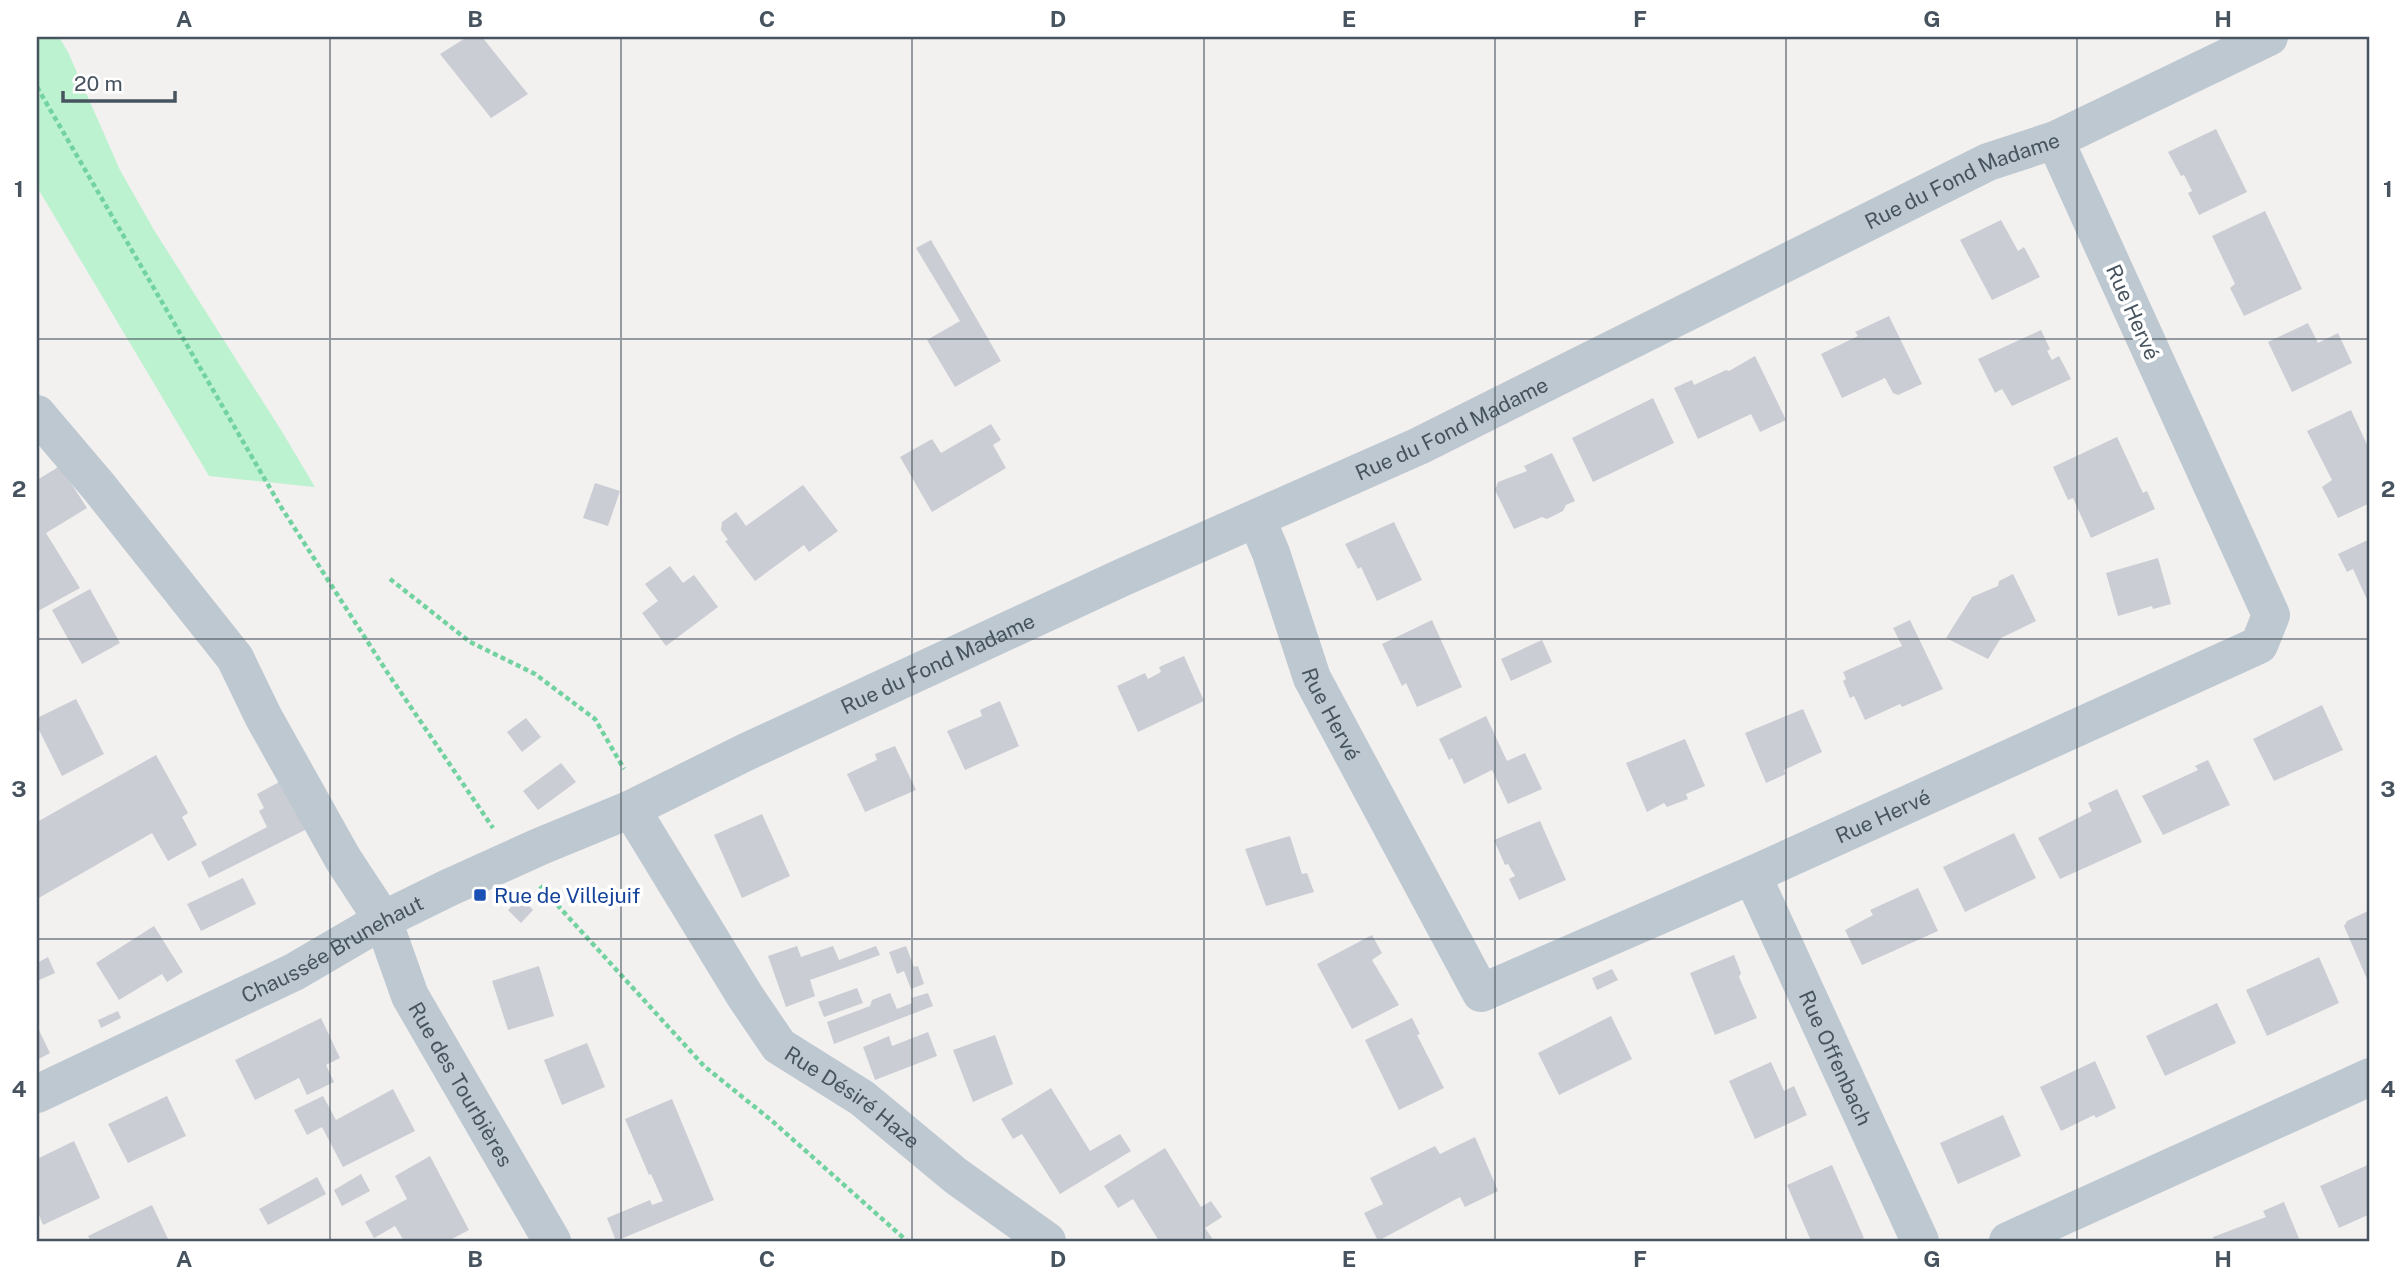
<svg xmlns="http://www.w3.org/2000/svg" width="2407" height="1278" font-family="'Public Sans',sans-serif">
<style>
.green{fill:#bdf2d0}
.building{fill:#cacdd3}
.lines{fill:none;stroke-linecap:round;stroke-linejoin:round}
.path{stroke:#72d3a1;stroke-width:4.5;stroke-dasharray:5 3.5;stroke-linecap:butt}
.street{stroke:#bdc8d0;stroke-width:38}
.grid{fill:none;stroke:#47545f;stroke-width:2;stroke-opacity:0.55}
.transit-dot{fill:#1a4fb4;stroke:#fff;stroke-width:2.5}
.labels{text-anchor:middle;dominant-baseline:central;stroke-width:7;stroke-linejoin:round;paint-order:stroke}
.street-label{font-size:21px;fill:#47545f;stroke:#fff}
.transit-label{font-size:21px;fill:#164399;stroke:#fff;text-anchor:start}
.neatline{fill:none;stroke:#47545f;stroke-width:2.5}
.grid-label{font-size:23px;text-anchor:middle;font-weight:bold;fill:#47545f}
</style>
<rect width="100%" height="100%" fill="#f3f0f0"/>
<path class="green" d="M37 37H59L68 52 120 170 154 230 281 430 315 487 209 476 37 187Z"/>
<path class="building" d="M467 37H482L528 94 491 118 440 54Z
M2216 129 2247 192 2199 215 2188 193 2192 191 2184 175 2181 176 2168 152Z
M2265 211 2302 289 2244 316 2230 288 2235 284 2212 236Z
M2001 220 2018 251 2024 247 2040 277 1992 300 1960 240Z
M931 240 1001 361 955 387 927 340 960 321 916 248Z
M1889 316 1922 384 1898 395 1893 393 1885 378 1842 398 1821 354 1858 336 1855 332Z
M2308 323 2318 343 2338 333 2352 363 2292 392 2268 342Z
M2041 330 2050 349 2047 351 2052 360 2059 356 2071 379 2012 406 2002 389 1995 393 1978 359Z
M1755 356 1786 420 1760 432 1751 414 1698 439 1674 388 1692 380 1694 385 1726 370 1729 371Z
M1653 398 1674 443 1593 482 1572 438Z
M2351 410 2370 451V503L2338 518 2322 487 2332 480 2307 431Z
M991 424 1001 440 993 445 1006 468 932 512 900 457 932 439 941 453Z
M2117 437 2143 493 2147 491 2155 509 2091 538 2073 498 2068 500 2053 467Z
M1552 453 1575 501 1566 505 1563 511 1547 519 1542 517 1514 529 1495 490 1498 482 1527 471 1524 466Z
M60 466 87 508 46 533 80 588 38 611 37 480Z
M595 483 620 491 608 526 583 518Z
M803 485 838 531 809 552 804 545 755 581 725 541 728 540 721 530 722 522 736 512 746 526Z
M1394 522 1422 580 1377 601 1361 567 1358 569 1345 544Z
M2370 539V606L2353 569 2347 572 2338 554Z
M2158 558 2171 604 2153 609 2152 606 2118 616 2106 573Z
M670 566 683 583 694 575 718 607 666 646 642 613 658 601 645 584Z
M2013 574 2036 621 2001 638 1988 659 1946 638 1972 597 1998 586 1999 581Z
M90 589 120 643 82 664 52 610Z
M1432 620 1462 687 1417 707 1406 683 1402 686 1382 644Z
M1910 620 1943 689 1902 707 1900 704 1865 720 1854 696 1850 698 1843 681 1846 679 1843 672 1902 646 1893 628Z
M1542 640 1552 662 1511 681 1501 659Z
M1184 656 1204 701 1138 732 1117 686 1145 673 1148 679 1161 672 1159 667Z
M76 699 104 754 62 776 37 726V718Z
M1000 701 1019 746 965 770 947 731 982 716 980 710Z
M2322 705 2343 750 2274 781 2253 739Z
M1803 709 1822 752 1784 770 1786 774 1766 783 1745 733Z
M1486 716 1507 761 1525 753 1542 789 1508 804 1492 770 1464 784 1452 758 1449 760 1439 739Z
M526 718 541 737 522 752 507 732Z
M1685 739 1705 786 1686 794 1688 799 1667 807 1664 803 1647 812 1626 763Z
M895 746 916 790 865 812 847 774 877 760 875 754Z
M156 755 188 813 182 817 197 845 168 861 152 833 37 899V822Z
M2208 760 2230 805 2163 835 2142 796 2198 770 2195 766Z
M561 763 576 782 538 810 523 791Z
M283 780 309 828 209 878 201 862 267 827 259 811 264 808 257 794Z
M2117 789 2142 842 2060 879 2038 838 2092 811 2088 803Z
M762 814 790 876 742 898 714 835Z
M1540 821 1566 880 1519 900 1509 879 1515 876 1508 864 1505 865 1494 840Z
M2014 833 2036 878 1965 912 1943 867Z
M1290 836 1302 874 1307 873 1314 892 1266 906 1245 849Z
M243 878 256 904 201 931 187 904Z
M1918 888 1938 931 1862 965 1845 930 1873 915 1870 910Z
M521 897 533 910 521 923 508 910Z
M2370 910V986L2344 926 2347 921Z
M154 926 183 972 167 982 162 974 119 1000 96 963Z
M1372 935 1382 953 1372 960 1399 1005 1352 1029 1317 964Z
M797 946 801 957 833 946 839 960 876 946 880 955 810 980 815 996 786 1007 768 956Z
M906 946 914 967 918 966 924 984 911 989 904 971 897 974 889 952Z
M1734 955 1741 973 1739 977 1757 1018 1715 1035 1690 973Z
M48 957 55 973 37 981V963Z
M2319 957 2339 1003 2267 1036 2246 990Z
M539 966 554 1016 508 1030 492 981Z
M1612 969 1618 980 1597 990 1592 978Z
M857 988 863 1003 824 1017 818 1002Z
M890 993 897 1009 912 1003 911 998 928 993 933 1006 834 1044 827 1022 870 1006 872 1000Z
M2217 1003 2236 1043 2165 1076 2146 1036Z
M118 1011 121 1018 101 1028 98 1020Z
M1611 1016 1632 1059 1559 1095 1538 1053Z
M321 1018 340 1058 326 1065 334 1082 307 1095 299 1078 255 1100 235 1060Z
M1412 1018 1420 1034 1417 1035 1444 1088 1399 1110 1365 1040Z
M37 1026 50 1053 37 1060Z
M928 1032 937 1056 875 1080 863 1047 889 1036 892 1046Z
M995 1035 1013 1084 973 1102 953 1050Z
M587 1043 605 1087 562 1105 544 1060Z
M2095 1061 2116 1108 2096 1118 2094 1115 2061 1131 2040 1087Z
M1771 1062 1784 1091 1794 1086 1807 1115 1755 1139 1729 1081Z
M1051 1088 1090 1151 1120 1134 1131 1151 1060 1194 1022 1134 1013 1139 1001 1119Z
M393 1089 415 1131 343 1167 322 1127 307 1135 294 1110 323 1096 336 1120Z
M167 1096 186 1136 128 1163 108 1124Z
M672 1099 714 1200 616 1241 607 1218 650 1200 652 1205 663 1201 651 1174 649 1175 625 1119Z
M2003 1115 2021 1156 1958 1184 1940 1143Z
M1475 1137 1498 1191 1465 1207 1460 1197 1378 1241 1364 1213 1383 1204 1370 1178 1435 1146 1440 1154Z
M74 1141 100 1198 43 1225 37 1210V1159Z
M1165 1148 1201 1207 1211 1201 1222 1217 1205 1228 1214 1241H1159L1133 1199 1118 1208 1104 1186Z
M430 1156 469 1230 448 1241H404L395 1226 374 1238 365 1222 407 1199 395 1176Z
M2370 1164V1214L2339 1228 2320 1186Z
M1832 1165 1864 1238 1856 1241H1811L1787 1185Z
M361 1174 370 1191 342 1206 334 1190Z
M317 1177 326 1194 268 1225 259 1209Z
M2284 1202 2300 1241H2214L2213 1237 2266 1217 2263 1211Z
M152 1205 169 1241H91L88 1236Z"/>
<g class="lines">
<path class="path" d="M37 87 281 507 389 675 493 828
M390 579 470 642 535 674 595 719 624 769
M540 886 704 1066 771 1120 907 1241"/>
<g class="street">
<path id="s1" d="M37 414 99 487 235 658 263 716 343 859 383 920 410 996 552 1241"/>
<path id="s2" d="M1257 520 1271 553 1312 678 1481 993 1752 875 2259 645 2271 615 2055 140"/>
<path id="s3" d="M631 809 745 996 779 1046 862 1098 956 1176 1047 1241"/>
<path id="s4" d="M1752 875 1920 1241"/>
<path id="s5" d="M37 1094 294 972 383 920 448 888 541 846 631 809 746 752 1121 578 1419 446 1988 162 2055 140 2269 37"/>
<path d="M2008 1241 2370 1077"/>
</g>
</g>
<path class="grid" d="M330 37V1241M621 37V1241M912 37V1241M1204 37V1241M1495 37V1241M1786 37V1241M2077 37V1241M37 339H2370M37 639H2370M37 939H2370"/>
<rect class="transit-dot" x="473" y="888" width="14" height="14" rx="3.5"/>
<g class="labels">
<g class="street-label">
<text stroke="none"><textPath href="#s5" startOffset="2132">Rue du Fond Madame</textPath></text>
<text transform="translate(2133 312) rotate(66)">Rue Hervé</text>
<text stroke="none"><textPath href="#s5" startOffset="1564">Rue du Fond Madame</textPath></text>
<text stroke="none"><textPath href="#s5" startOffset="999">Rue du Fond Madame</textPath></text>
<text stroke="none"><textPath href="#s2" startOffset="208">Rue Hervé</textPath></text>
<text stroke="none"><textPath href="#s2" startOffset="964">Rue Hervé</textPath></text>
<text stroke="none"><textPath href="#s5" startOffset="329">Chaussée Brunehaut</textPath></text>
<text stroke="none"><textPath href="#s4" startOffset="201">Rue Offenbach</textPath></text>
<text stroke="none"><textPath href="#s1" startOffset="798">Rue des Tourbières</textPath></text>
<text stroke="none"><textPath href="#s3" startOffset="369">Rue Désiré Haze</textPath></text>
</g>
<g class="transit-label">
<text x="494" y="895">Rue de Villejuif</text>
</g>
</g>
<rect width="2407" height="1278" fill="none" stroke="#ffffff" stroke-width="77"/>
<path d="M63 91v10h112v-10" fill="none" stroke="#47545f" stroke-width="3.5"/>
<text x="74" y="91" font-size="21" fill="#47545f" stroke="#ffffff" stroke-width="5" paint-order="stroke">20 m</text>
<rect x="38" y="38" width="2330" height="1202" class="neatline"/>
<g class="grid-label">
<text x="184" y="27">A</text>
<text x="475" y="27">B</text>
<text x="767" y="27">C</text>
<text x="1058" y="27">D</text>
<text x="1349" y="27">E</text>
<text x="1640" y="27">F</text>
<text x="1932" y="27">G</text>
<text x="2223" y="27">H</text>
<text x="19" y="197">1</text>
<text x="2388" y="197">1</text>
<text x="19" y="497">2</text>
<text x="2388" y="497">2</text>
<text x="19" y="797">3</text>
<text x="2388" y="797">3</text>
<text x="19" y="1097">4</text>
<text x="2388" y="1097">4</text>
<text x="184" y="1267">A</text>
<text x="475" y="1267">B</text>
<text x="767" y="1267">C</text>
<text x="1058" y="1267">D</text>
<text x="1349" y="1267">E</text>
<text x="1640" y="1267">F</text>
<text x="1932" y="1267">G</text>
<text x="2223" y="1267">H</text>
</g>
</svg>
